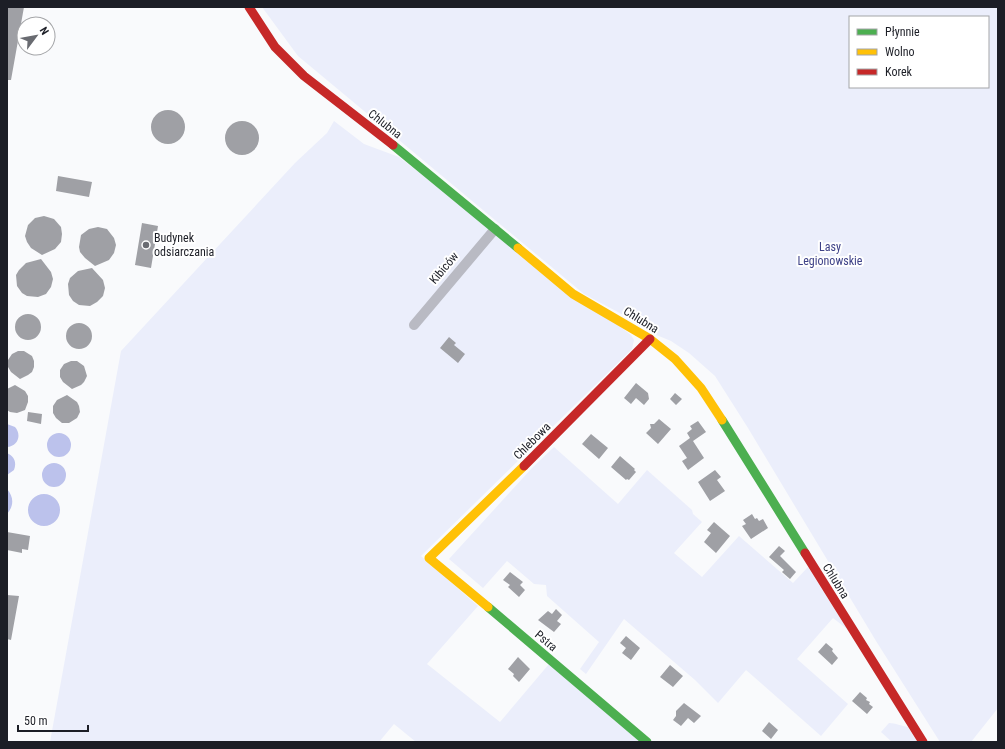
<svg xmlns="http://www.w3.org/2000/svg" width="1005" height="749" font-family="'Roboto Condensed',sans-serif">
<style>
.green{fill:#ebeefb;fill-rule:evenodd}
.water{fill:#bcc2ec}
.building{fill:#9fa0a5}
.lines{fill:none;stroke-linecap:round;stroke-linejoin:round}
.street{stroke:#b9bac3;stroke-width:10}
.fast{stroke:#4caf50;stroke-width:9}
.slow{stroke:#ffc107;stroke-width:9}
.jam{stroke:#c62828;stroke-width:9}
.poi-dot{fill:#696b71;stroke:#fff;stroke-width:1.5}
.labels{text-anchor:middle;dominant-baseline:central;stroke-width:4;stroke-linejoin:round;paint-order:stroke}
.street-label{font-size:12px;fill:#1c1e26;stroke:#fff}
.poi-label{font-size:12px;fill:#1c1e26;stroke:#fff;text-anchor:start}
.park-label{font-size:12px;fill:#3d4187;stroke:#fff}
</style>
<rect width="100%" height="100%" fill="#f9fafc"/>
<path class="green" d="M262 7H998V708L971 742H940L876 641 748 428 715 376 689 353 671 341 654 334 646 327 584 294 298 56ZM850 17H988V87H850Z
M334 121 364 144 399 157 631 335 634 340 632 349 421 556 478 606 427 664 500 722 549 664 641 742H416L394 724 379 742H50L121 351 295 163 327 133Z
M554 447 618 504 647 470 692 510 693 514 702 522 674 553 702 577 739 536 793 583 808 567 847 629 833 618 797 659 848 704 821 736 746 670 718 703 695 680 624 619 586 674 580 669 599 642 547 596 546 585 534 584 507 561 483 588 449 559 532 468Z
M889 723C896 723 901 726 908 727L917 742H892L881 732Z"/>
<path class="water" d="M7 424 15 427C22 435 18 446 7 447Z
M47 445a12 12 0 1 1 24 0a12 12 0 1 1-24 0Z
M7 453C14 456 17 462 14 470L7 475Z
M42 475a12 12 0 1 1 24 0a12 12 0 1 1-24 0Z
M7 489C14 497 14 506 7 514Z
M28 510a16 16 0 1 1 32 0a16 16 0 1 1-32 0Z"/>
<path class="building" d="M7 7H24L11 80H7Z
M151 127a17 17 0 1 1 34 0a17 17 0 1 1-34 0Z
M225 138a17 17 0 1 1 34 0a17 17 0 1 1-34 0Z
M58 176 92 182 89 197 56 191Z
M44 216 54 219 61 227 62 234 61 242 55 249 42 255 31 248 27 242 25 236 28 225 35 218Z
M142 223 158 226 151 268 135 265Z
M98 227 107 229 114 238 116 245 114 253 109 260 95 266 85 258 80 252 79 247 81 235 89 229Z
M41 259 51 272 53 279 51 287 46 294 38 297 27 296 22 293 17 286 16 275 19 270 26 263Z
M92 268 103 280 105 288 103 296 97 302 90 306 79 305 73 301 69 295 68 284 70 278 78 271Z
M15 327a13 13 0 1 1 26 0a13 13 0 1 1-26 0Z
M66 336a13 13 0 1 1 26 0a13 13 0 1 1-26 0Z
M449 337 456 343 454 345 465 354 458 363 440 348Z
M18 351H24L32 356 34 361V367L32 372 28 375 20 379 11 372 8 367V360L12 354Z
M71 361H77L84 366 87 376 84 382 81 385 72 389 63 382 60 377V370L64 364Z
M636 383 648 393 649 399 644 405 636 398 631 404 624 398Z
M15 385 25 391 28 396V402L25 410 17 413 10 412 7 410V389Z
M675 393 682 399 676 405 670 399Z
M67 395 77 402 79 406 80 412 77 418 69 423H62L56 418 53 413V406L57 400Z
M28 412 42 414 41 424 27 421Z
M659 419 671 429 658 444 646 433 651 428 650 424H654Z
M698 421 706 432 693 441 704 458 688 470 682 461 687 458 679 446 690 438 687 433 692 429 690 426Z
M591 434 608 448 599 459 582 444Z
M620 456 635 469 634 470 636 472 629 480 627 479 626 480 611 467Z
M715 470 721 477 717 480 725 491 710 501 698 482Z
M752 514 755 519 757 518 759 521 763 519 768 528 751 539 742 526 746 524 743 520Z
M714 522 730 536 716 553 704 542 711 533 707 530Z
M7 532 30 536 28 550 22 549V553L7 550Z
M779 546 785 551 780 556 796 572 790 579 782 572 784 570 769 557Z
M510 572 523 582 520 585 525 590 519 597 508 587 510 585 503 580Z
M7 595 19 596 11 640 7 639Z
M556 609 562 615 557 621 561 624 554 632 538 620 548 611 552 614Z
M626 636 640 648 631 660 622 653 626 648 620 643Z
M826 643 833 649 832 651 838 658 832 665 818 652Z
M518 657 530 669 519 682 513 676 514 674 508 669Z
M670 665 683 676 673 687 660 677Z
M860 692 867 698 866 700 870 702 869 704 873 707 867 714 852 701Z
M684 703 701 716 694 723 688 718 681 726 673 720 676 716V711Z
M769 722 778 730 771 739 762 731Z"/>
<g class="lines">
<path class="street" d="M414 325 495 229"/>
<path class="fast" d="M393 145 518 248
M722 420 805 553
M488 607 647 742"/>
<path class="slow" d="M518 248 573 294 650 339 675 359 701 388 722 420
M488 607 429 558 524 466"/>
<path class="jam" d="M249 7 275 47 304 76 393 145
M524 466 650 339
M805 553 923 742"/>
</g>
<circle class="poi-dot" cx="146" cy="245" r="4"/>
<g class="labels">
<g class="street-label">
<text transform="translate(385 124) rotate(38)">Chlubna</text>
<text transform="translate(444 268) rotate(-50)">Kibiców</text>
<text transform="translate(641 320) rotate(32)">Chlubna</text>
<text transform="translate(532 441) rotate(-45)">Chlebowa</text>
<text transform="translate(836 581) rotate(58)">Chlubna</text>
<text transform="translate(546 641) rotate(40)">Pstra</text>
</g>
<g class="poi-label">
<text x="154" y="238">Budynek<tspan x="154" dy="14">odsiarczania</tspan></text>
</g>
<g class="park-label">
<text x="830" y="247">Lasy<tspan x="830" dy="14">Legionowskie</tspan></text>
</g>
</g>
<rect width="1005" height="749" fill="none" stroke="#1c1e26" stroke-width="16"/>
<rect x="849" y="16" width="140" height="72" fill="#ffffff" stroke="#a4a5a8"/>
<rect x="857" y="29" width="20" height="6" fill="#4caf50" stroke="#a4a5a8"/>
<text x="885" y="36" font-size="12" fill="#1c1e26">Płynnie</text>
<rect x="857" y="49" width="20" height="6" fill="#ffc107" stroke="#a4a5a8"/>
<text x="885" y="56" font-size="12" fill="#1c1e26">Wolno</text>
<rect x="857" y="69" width="20" height="6" fill="#c62828" stroke="#a4a5a8"/>
<text x="885" y="76" font-size="12" fill="#1c1e26">Korek</text>
<g transform="translate(36 36) rotate(58)"><circle r="19" fill="#ffffff" stroke="#a4a5a8"/>
<path d="M0-3L7 15L0 10L-7 15Z" fill="#696b71"/>
<text y="-6" font-size="11" font-weight="bold" text-anchor="middle" fill="#1c1e26">N</text>
</g>
<path d="M18 725v6h70v-6" fill="none" stroke="#1c1e26" stroke-width="2"/>
<text x="24" y="725" font-size="12" fill="#1c1e26" stroke="#ffffff" stroke-width="3" paint-order="stroke">50 m</text>
</svg>
